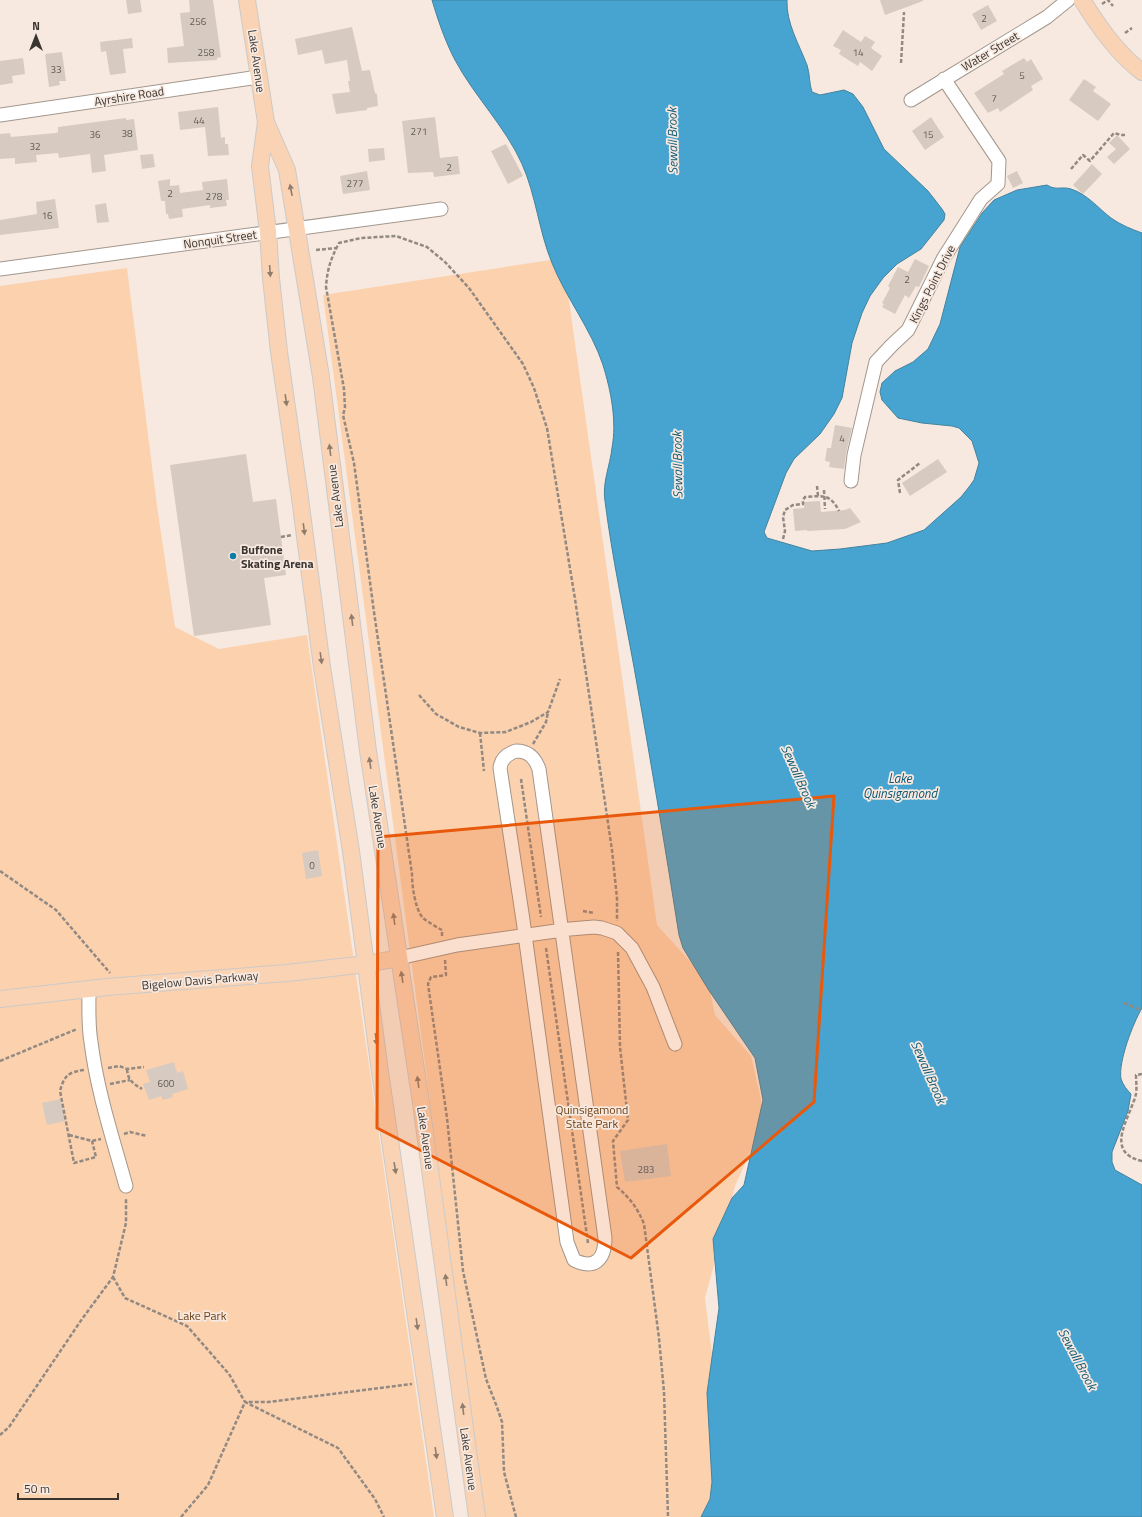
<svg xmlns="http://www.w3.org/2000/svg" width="1142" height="1517" font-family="'Titillium Web',sans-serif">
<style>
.green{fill:#fbd1ae}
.water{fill:#47a4d0;stroke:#4383a0}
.building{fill:#d7cac0}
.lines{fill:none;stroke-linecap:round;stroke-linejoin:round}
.minor-casing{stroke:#a3978d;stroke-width:15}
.major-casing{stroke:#cccac9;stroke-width:18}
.path{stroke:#928982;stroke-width:2.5;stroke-dasharray:4 2;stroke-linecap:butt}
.minor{stroke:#fff;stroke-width:13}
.major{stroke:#f9d3b3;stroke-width:16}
.oneway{fill:#907c6c}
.marked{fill:#e8590c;fill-opacity:0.2;stroke:#e8590c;stroke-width:3;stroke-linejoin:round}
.poi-dot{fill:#107ca6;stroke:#f7e9df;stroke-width:1.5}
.labels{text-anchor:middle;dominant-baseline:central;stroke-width:3.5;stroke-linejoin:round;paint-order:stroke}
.number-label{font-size:10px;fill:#615a55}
.street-label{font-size:12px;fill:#3a3531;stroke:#f7e9df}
.poi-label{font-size:12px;font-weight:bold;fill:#3a3531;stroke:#f7e9df;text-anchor:start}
.park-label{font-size:12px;fill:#6f4317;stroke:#f7e9df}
.water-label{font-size:13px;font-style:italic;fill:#0d5876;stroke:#f7e9df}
</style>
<rect width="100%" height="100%" fill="#f7e9df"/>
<path class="green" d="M563 258 657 925 708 981 715 1015 751 1056 761 1099V1128L735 1186 705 1298 732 1517H485L323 295Z
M127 268 157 506 175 627 219 649 307 635 434 1517H0V286Z"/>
<path class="water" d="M432 0H787C786 23 799 44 807 65 810 74 809 83 812 92L820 95 844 90 853 94 863 107 884 149 928 191 942 209 945 214 944 220 921 249 897 264 883 278 870 296 862 313 852 343 842 398 834 414 820 434 794 459 786 473 764 532 767 538 812 551 840 549 887 543 924 530 961 497 969 487 974 480 979 463 972 441 959 428 952 426 922 423 898 418 882 400 880 392 882 383 895 371 913 362 928 349 940 324 960 247 982 213 994 200 1017 190 1047 185C1056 191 1061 186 1071 189 1087 194 1098 208 1111 218 1121 225 1131 229 1142 233V1008C1133 1023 1118 1062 1121 1079 1123 1085 1127 1090 1131 1094L1128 1111 1112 1152V1162L1115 1170 1142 1185V1517H701L710 1499 712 1482 707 1393 719 1308 713 1239 732 1198 744 1185 763 1100 755 1058 708 989 683 948 679 935C665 846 650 756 634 667 624 612 612 557 605 501 602 483 610 466 612 448 617 421 611 391 603 365 591 329 566 298 552 263 539 232 536 195 522 164 505 126 474 96 455 60 445 41 438 20 432 0Z"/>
<path class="building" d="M126 0H140L142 12 128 14Z
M189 0H213L221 57 217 58V60L168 63 167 48 184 46 180 13 190 12Z
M880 0H923V1L885 15Z
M988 5 997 21 981 30 972 14Z
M352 27 362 71 370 70 375 93 377 94 378 106 367 108V110L336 114 332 94 350 92 348 81H350L347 60 325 64 322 50 298 55 295 39Z
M843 30 861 42 865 36 875 42 871 48 882 56 872 71 860 62 858 66 839 54 841 50 833 46Z
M132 38 133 48 123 49 126 73 110 75 106 51 101 52 100 42Z
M62 52 66 81H59L60 85 49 87 45 54Z
M23 58 25 74 12 76 13 83 0 85V61Z
M1024 58 1027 62 1031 59 1043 79 1031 86 1033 90 1000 112 998 108 988 113 974 93 1004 74 1002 71Z
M1084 79 1096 87 1093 91 1111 104 1098 121 1069 100Z
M218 107 221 138 225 137V144H228L229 155 208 156 205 127 180 130 178 112Z
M435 117 440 158 458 156 460 174 434 177 433 172 408 173 402 121Z
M931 117 944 137 925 150 912 131Z
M126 118V120L134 119 138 150 104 155 106 171 92 173 90 154 59 158 58 153 36 155 37 162 15 164V158L0 159V134L10 133 11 137 56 133 58 132V127Z
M1117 135 1130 149 1114 164 1107 157 1116 149 1109 143Z
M506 144 523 176 508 184 491 151Z
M384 148 385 160 369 162 368 149Z
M153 154 155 167 142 169 140 155Z
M1092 164 1102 174 1083 194 1073 185Z
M367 171 370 190 343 194 340 176Z
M1017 171 1023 183 1013 188 1007 176Z
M170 179V186L179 185 180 193 203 190 202 182 227 179 229 200H226L227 206 210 208V205L182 209 183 217 169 219 168 214H166L165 201H161L158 181Z
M55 199 59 228 0 235V220L37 214 36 202Z
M106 203 109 222 97 223 95 205Z
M915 259 929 266 919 287 916 286 909 298 905 295 895 314 882 307 884 304 882 303 890 288 888 286 898 267 908 272Z
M835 425 852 428 846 453 844 469 829 467 830 462 825 461 827 448H831Z
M246 454 253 502 276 499 286 575 264 578 271 625 194 636 170 465Z
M938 459 947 472 910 496 902 483Z
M820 501 821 512 845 510 850 508 861 522 845 529 807 531V530L795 531 793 509 804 508V502Z
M318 850 322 876 306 879 302 853Z
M174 1062 177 1073 183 1071 188 1089 172 1094 173 1097 163 1100 161 1096 149 1100 143 1084 150 1082 146 1070Z
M61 1099 65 1121 47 1125 42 1103Z
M667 1144 671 1176 625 1182 620 1151Z"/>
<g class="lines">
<defs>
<path id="minor" d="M911 100 1047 17 1068 0
M0 115 259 77
M0 269 441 209
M851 481 854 455 876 362 892 345 908 330 943 259 981 199 998 184 999 161 944 79
M516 751C529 751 535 758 539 769L605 1238C605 1260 594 1270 574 1260L567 1242 523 920 500 768C501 759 507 754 516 751Z
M399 958 457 945 570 929 594 927 602 928 617 933 632 948 653 987 675 1044
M89 990C89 1008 88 1025 91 1042 97 1091 113 1139 126 1186"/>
<path id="major" d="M247 0 266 122 260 166 268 232 271 278 279 352 300 498 322 667 351 851 380 1072 445 1517
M1082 0C1099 27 1117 53 1142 72
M266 122 287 170 321 377 368 751 421 1103 477 1517
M0 999 107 987 287 973 367 964 399 958"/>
</defs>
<use href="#minor" class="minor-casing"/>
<use href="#major" class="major-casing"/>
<path class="path" d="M1102 4 1108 0 1113 6
M1125 33 1132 28
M901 63 904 12
M1071 169 1083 155 1090 161 1114 133 1121 135H1125
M316 250 336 248
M817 486 818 496
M824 490 825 509
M900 493 898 480 920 463
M281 537 292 535
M783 539 785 531 783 517 785 510 793 505 803 504V500L805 497C822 496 830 493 839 511
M419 695 436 714 459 727 480 733 506 732 531 722 548 712 560 679
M480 733 484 771
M533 744 546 722 548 712
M521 779 541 917
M0 871 56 910 110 973
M583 911 594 913
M442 936V930C436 927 428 922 423 918 415 909 412 886 412 874L374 612 354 463 343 415 345 408 344 389 326 287C327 270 331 258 339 243L361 238 396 236 427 247 445 262 469 288 523 364 534 388 547 428 575 599 612 850 617 898V921
M546 948 588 1243
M618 952 620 1047 628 1120 613 1141 617 1187C630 1198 638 1209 644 1224L659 1338 664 1392 668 1517
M445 960 446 975 431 977 428 984 447 1118 463 1271 486 1379 497 1407 502 1422 504 1472 516 1517
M1124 1003 1141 1010
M0 1061 77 1029
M108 1068 119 1066 127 1069 144 1067
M127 1069C128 1080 132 1083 142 1089
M84 1070C68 1072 64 1076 60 1091L74 1163 96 1157 92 1141
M1142 1074 1136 1075C1136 1081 1137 1087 1136 1094 1130 1118 1103 1152 1142 1161
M110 1084 130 1080
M124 1134 130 1132 147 1136
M69 1135 92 1141 101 1139
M113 1277 125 1298 187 1326 229 1374 245 1402H268L412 1384
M0 1435 9 1427 82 1319 113 1277 126 1223V1198
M181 1517 208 1485 245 1402 338 1448 375 1499 384 1517"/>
<use href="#minor" class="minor"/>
<use href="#major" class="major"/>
</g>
<defs><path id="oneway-solid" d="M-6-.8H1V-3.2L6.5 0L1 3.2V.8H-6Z"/></defs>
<g class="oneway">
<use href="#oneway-solid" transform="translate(291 190) rotate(-101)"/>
<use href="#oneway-solid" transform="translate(270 271) rotate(86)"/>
<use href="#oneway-solid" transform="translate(286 400) rotate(82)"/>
<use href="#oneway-solid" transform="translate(330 450) rotate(-97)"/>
<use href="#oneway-solid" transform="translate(304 529) rotate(83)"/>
<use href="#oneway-solid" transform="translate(352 620) rotate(-97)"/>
<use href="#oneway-solid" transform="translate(321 658) rotate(82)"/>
<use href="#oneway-solid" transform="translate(370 763) rotate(-98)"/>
<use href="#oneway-solid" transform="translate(394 919) rotate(-98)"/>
<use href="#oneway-solid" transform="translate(402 977) rotate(-99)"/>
<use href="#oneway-solid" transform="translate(376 1039) rotate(83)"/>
<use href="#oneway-solid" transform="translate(418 1082) rotate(-98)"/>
<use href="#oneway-solid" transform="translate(395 1168) rotate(81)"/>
<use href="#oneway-solid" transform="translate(446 1280) rotate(-97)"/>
<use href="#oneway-solid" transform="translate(417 1324) rotate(82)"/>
<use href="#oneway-solid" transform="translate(463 1409) rotate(-97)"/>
<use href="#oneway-solid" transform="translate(436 1453) rotate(82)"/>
</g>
<path class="marked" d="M834 796 814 1102 631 1258 377 1128 378 837Z"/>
<circle class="poi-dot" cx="233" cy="556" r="4"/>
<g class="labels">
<g class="number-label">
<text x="984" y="18">2</text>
<text x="198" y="21">256</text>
<text x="206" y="52">258</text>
<text x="858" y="52">14</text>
<text x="56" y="69">33</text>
<text x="1022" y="75">5</text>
<text x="994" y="98">7</text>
<text x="199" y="120">44</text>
<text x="419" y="131">271</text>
<text x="127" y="133">38</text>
<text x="95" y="134">36</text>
<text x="928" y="134">15</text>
<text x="35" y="146">32</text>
<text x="449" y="167">2</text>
<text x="355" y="183">277</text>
<text x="170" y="193">2</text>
<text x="214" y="196">278</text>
<text x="47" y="215">16</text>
<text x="907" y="279">2</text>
<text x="842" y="438">4</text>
<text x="312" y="865">0</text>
<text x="166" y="1083">600</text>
<text x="646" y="1169">283</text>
</g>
<g class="street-label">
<text transform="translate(990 51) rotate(-31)">Water Street</text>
<text transform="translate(257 61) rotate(82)">Lake Avenue</text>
<text transform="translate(129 96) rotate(-9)">Ayrshire Road</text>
<text transform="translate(220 239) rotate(-8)">Nonquit Street</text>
<text transform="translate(932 284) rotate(-63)">Kings Point Drive</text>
<text transform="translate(335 496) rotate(-97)">Lake Avenue</text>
<text transform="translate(378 817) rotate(81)">Lake Avenue</text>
<text transform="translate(200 980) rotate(-5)">Bigelow Davis Parkway</text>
<text transform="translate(426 1138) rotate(82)">Lake Avenue</text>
<text transform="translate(469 1459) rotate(82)">Lake Avenue</text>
</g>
<g class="poi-label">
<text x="241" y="549">Buffone<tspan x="241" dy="14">Skating Arena</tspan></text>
</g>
<g class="park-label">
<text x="592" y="1109">Quinsigamond<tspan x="592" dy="14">State Park</tspan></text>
<text x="202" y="1315">Lake Park</text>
</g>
<g class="water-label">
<text transform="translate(672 141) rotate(-91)">Sewall Brook</text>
<text transform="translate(677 465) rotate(-91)">Sewall Brook</text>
<text transform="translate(799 776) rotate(66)">Sewall Brook</text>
<text x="900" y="778">Lake<tspan x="900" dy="15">Quinsigamond</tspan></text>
<text transform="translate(929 1072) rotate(66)">Sewall Brook</text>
<text transform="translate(1078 1359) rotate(62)">Sewall Brook</text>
</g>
</g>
<g transform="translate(36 36)" stroke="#f7e9df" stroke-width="3" paint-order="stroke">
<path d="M0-3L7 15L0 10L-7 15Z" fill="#3a3531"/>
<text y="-6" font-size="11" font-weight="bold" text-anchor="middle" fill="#3a3531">N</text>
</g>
<path d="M18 1493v6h100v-6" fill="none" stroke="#3a3531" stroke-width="2"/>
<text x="24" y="1493" font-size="12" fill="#3a3531" stroke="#f7e9df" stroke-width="3" paint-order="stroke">50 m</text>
</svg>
